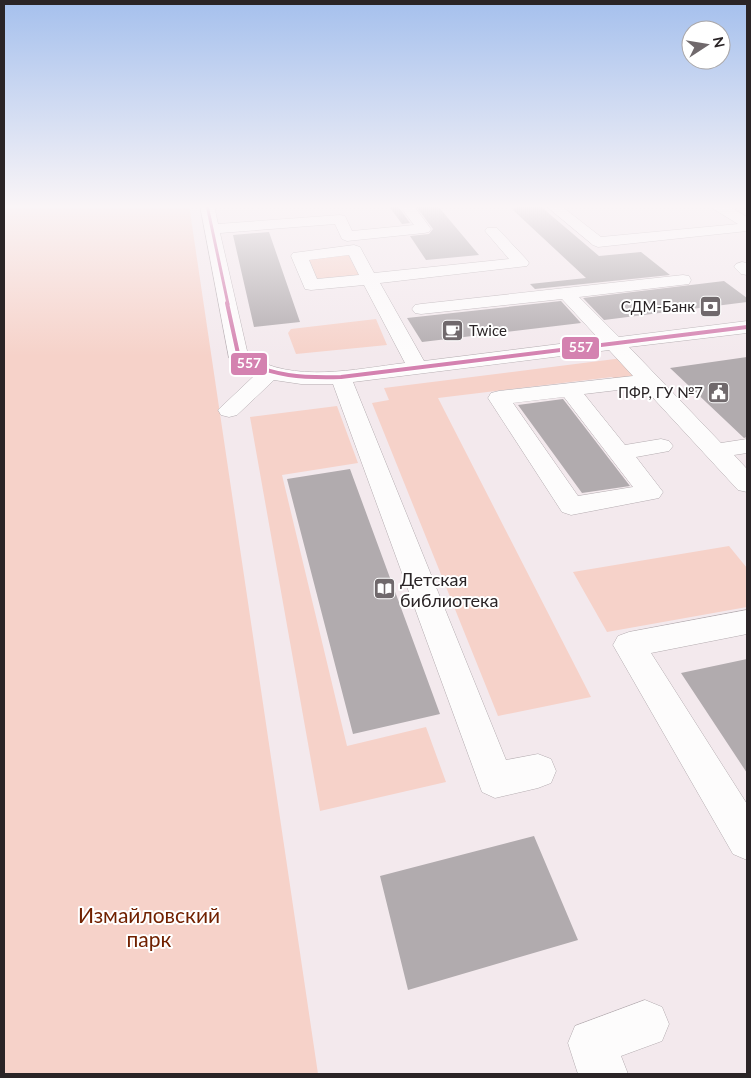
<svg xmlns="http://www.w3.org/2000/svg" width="751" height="1078" font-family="Lato,sans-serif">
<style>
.green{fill:#f6d2c9}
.building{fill:#b1abae}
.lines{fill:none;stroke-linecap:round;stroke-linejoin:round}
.minor-casing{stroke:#b4acb0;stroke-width:1}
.minor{fill:#fdfcfc;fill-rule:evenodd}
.bus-1-far1-casing{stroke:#fff;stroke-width:5}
.bus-1-casing{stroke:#fff;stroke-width:6}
.bus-1-far1{stroke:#d482b0;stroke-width:3}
.bus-1{stroke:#d482b0;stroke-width:4}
.labels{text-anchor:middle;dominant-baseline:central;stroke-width:4;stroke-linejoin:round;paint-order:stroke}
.far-poi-label{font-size:15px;fill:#2a2426;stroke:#fff;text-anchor:end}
.poi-label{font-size:18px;fill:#2a2426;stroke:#fff;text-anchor:start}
.near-park-label{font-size:21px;fill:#712100;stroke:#fff}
.line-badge{stroke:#fff;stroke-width:2}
.badge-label{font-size:14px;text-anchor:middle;font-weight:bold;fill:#fff}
</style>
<rect width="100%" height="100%" fill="#f3e9ed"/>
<path class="green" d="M4 205H189L318 1074H4Z
M348 254 360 277 316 282 307 258Z
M376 319 387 345 296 354 288 333 291 329Z
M623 358 639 375 615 379 612 377 438 398 591 697 498 716 372 403 389 400 384 388Z
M337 406 358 463 282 475 347 746 426 727 446 782 320 811 250 417Z
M729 546 747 568V607L607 632 573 572Z"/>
<path class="building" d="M388 205H397L410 223 402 224Z
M415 205H437L479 255 426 260 410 236 429 234 433 229Z
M518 205H539L599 256 641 252 670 275 535 289 530 284 586 278 513 210Z
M269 232 300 322 254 327 233 235Z
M724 281 747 298V302L604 320 583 298Z
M561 301 581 323 422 342 407 318Z
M747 357V437L744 438 670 368Z
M563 399 630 486 582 493 518 405Z
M350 469 440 714 353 734 287 479Z
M747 659V773L681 673Z
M534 836 578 940 408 990 380 876Z"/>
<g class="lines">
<defs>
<path id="minor" d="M200 205H214L218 224 340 215 345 216 352 231 414 225 399 205H413L431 229 429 232 424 233 347 241 342 239 335 224 220 233 248 355C293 384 355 369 405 363L364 285 311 290 305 289 291 256 293 253 354 245 360 247 374 273 509 259 485 231 487 228H497L527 260 529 263 527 266 380 283 424 361 599 339 562 299 421 314 415 313 412 309 415 305 421 304 683 275 689 276 691 280 689 284 579 297 619 337 747 321V333L629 347 721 443 747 439V453L734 455 747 469V492L738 490 643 387 584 394 625 445 661 439 669 441 673 446 669 451 636 457 663 492 659 498 571 515 562 512 488 398 491 393 499 391 633 376 609 350 353 382 506 760 538 754 551 759 556 771 551 783 538 788 495 798 482 792 333 384H301L274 380 237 415 229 417 221 415 218 410 255 375 243 370 229 358ZM349 255 359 275 317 279 309 260ZM564 397 633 487 578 496 513 403Z
M545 205H560L601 237 738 224 712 208 710 205H727L747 217V231L598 247 593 245Z
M742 262 747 263V275L741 274 734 267 736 264Z
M747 610V634L651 653 747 804V860L733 854 613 645 618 636 629 632Z
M645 1000 662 1007 669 1024 662 1041 621 1056 628 1074H578L568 1043 575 1026Z"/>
</defs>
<use href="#minor" class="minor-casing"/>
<use href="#minor" class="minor"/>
<defs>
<path id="bus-1-far1" d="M207 205 228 304"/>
<path id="bus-1" d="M227 303 239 358C272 377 304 378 341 377L747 327"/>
</defs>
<use href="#bus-1-far1" class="bus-1-far1-casing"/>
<use href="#bus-1" class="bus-1-casing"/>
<use href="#bus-1-far1" class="bus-1-far1"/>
<use href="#bus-1" class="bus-1"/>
</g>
<linearGradient id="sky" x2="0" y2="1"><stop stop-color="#a5c0ed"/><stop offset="0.58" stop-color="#faf5f7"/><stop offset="1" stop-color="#faf5f7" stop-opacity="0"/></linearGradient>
<rect width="751" height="356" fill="url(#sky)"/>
<defs>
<symbol id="bank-square" viewBox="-11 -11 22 22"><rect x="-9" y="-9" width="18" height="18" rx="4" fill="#70696c" stroke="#fff"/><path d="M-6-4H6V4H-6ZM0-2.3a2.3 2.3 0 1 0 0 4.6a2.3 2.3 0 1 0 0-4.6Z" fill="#fff"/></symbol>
<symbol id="cafe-square" viewBox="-11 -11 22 22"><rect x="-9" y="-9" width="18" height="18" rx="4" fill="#70696c" stroke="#fff"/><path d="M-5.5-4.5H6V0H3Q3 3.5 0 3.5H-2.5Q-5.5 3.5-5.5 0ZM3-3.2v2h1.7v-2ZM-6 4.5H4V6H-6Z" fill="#fff"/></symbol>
<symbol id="civic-square" viewBox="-11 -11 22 22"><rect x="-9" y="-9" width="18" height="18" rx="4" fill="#70696c" stroke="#fff"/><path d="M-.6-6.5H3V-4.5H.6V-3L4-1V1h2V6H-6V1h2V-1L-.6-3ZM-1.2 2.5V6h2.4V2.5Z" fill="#fff"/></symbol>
<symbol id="library-square" viewBox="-11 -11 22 22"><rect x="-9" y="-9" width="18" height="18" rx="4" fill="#70696c" stroke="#fff"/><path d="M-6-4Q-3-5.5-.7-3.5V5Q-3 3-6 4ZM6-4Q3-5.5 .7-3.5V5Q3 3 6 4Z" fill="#fff"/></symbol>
</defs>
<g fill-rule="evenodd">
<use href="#bank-square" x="698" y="294" width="25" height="25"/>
<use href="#cafe-square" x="440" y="318" width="25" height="25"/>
<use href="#civic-square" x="706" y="380" width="25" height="25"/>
<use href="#library-square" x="372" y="576" width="25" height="25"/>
</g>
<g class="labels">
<g class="far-poi-label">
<text x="695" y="306">СДМ-Банк</text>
<text x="469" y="330" text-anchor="start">Twice</text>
<text x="703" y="392">ПФР, ГУ №7</text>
</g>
<g class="poi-label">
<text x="400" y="579">Детская<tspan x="400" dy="21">библиотека</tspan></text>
</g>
<g class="near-park-label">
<text x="149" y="914">Измайловский<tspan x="149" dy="24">парк</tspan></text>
</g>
</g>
<g class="line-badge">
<rect x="561" y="336" width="39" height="24" rx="5" fill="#d482b0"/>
<rect x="230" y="352" width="38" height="24" rx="5" fill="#d482b0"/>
</g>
<g class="badge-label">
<text x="581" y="352">557</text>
<text x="249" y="368">557</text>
</g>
<rect width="751" height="1078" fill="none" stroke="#2a2426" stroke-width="10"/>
<g transform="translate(706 45) rotate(78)"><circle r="24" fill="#ffffff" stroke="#aaa7a8"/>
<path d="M0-4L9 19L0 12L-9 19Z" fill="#70696c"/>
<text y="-8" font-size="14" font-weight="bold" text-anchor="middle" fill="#2a2426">N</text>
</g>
</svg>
